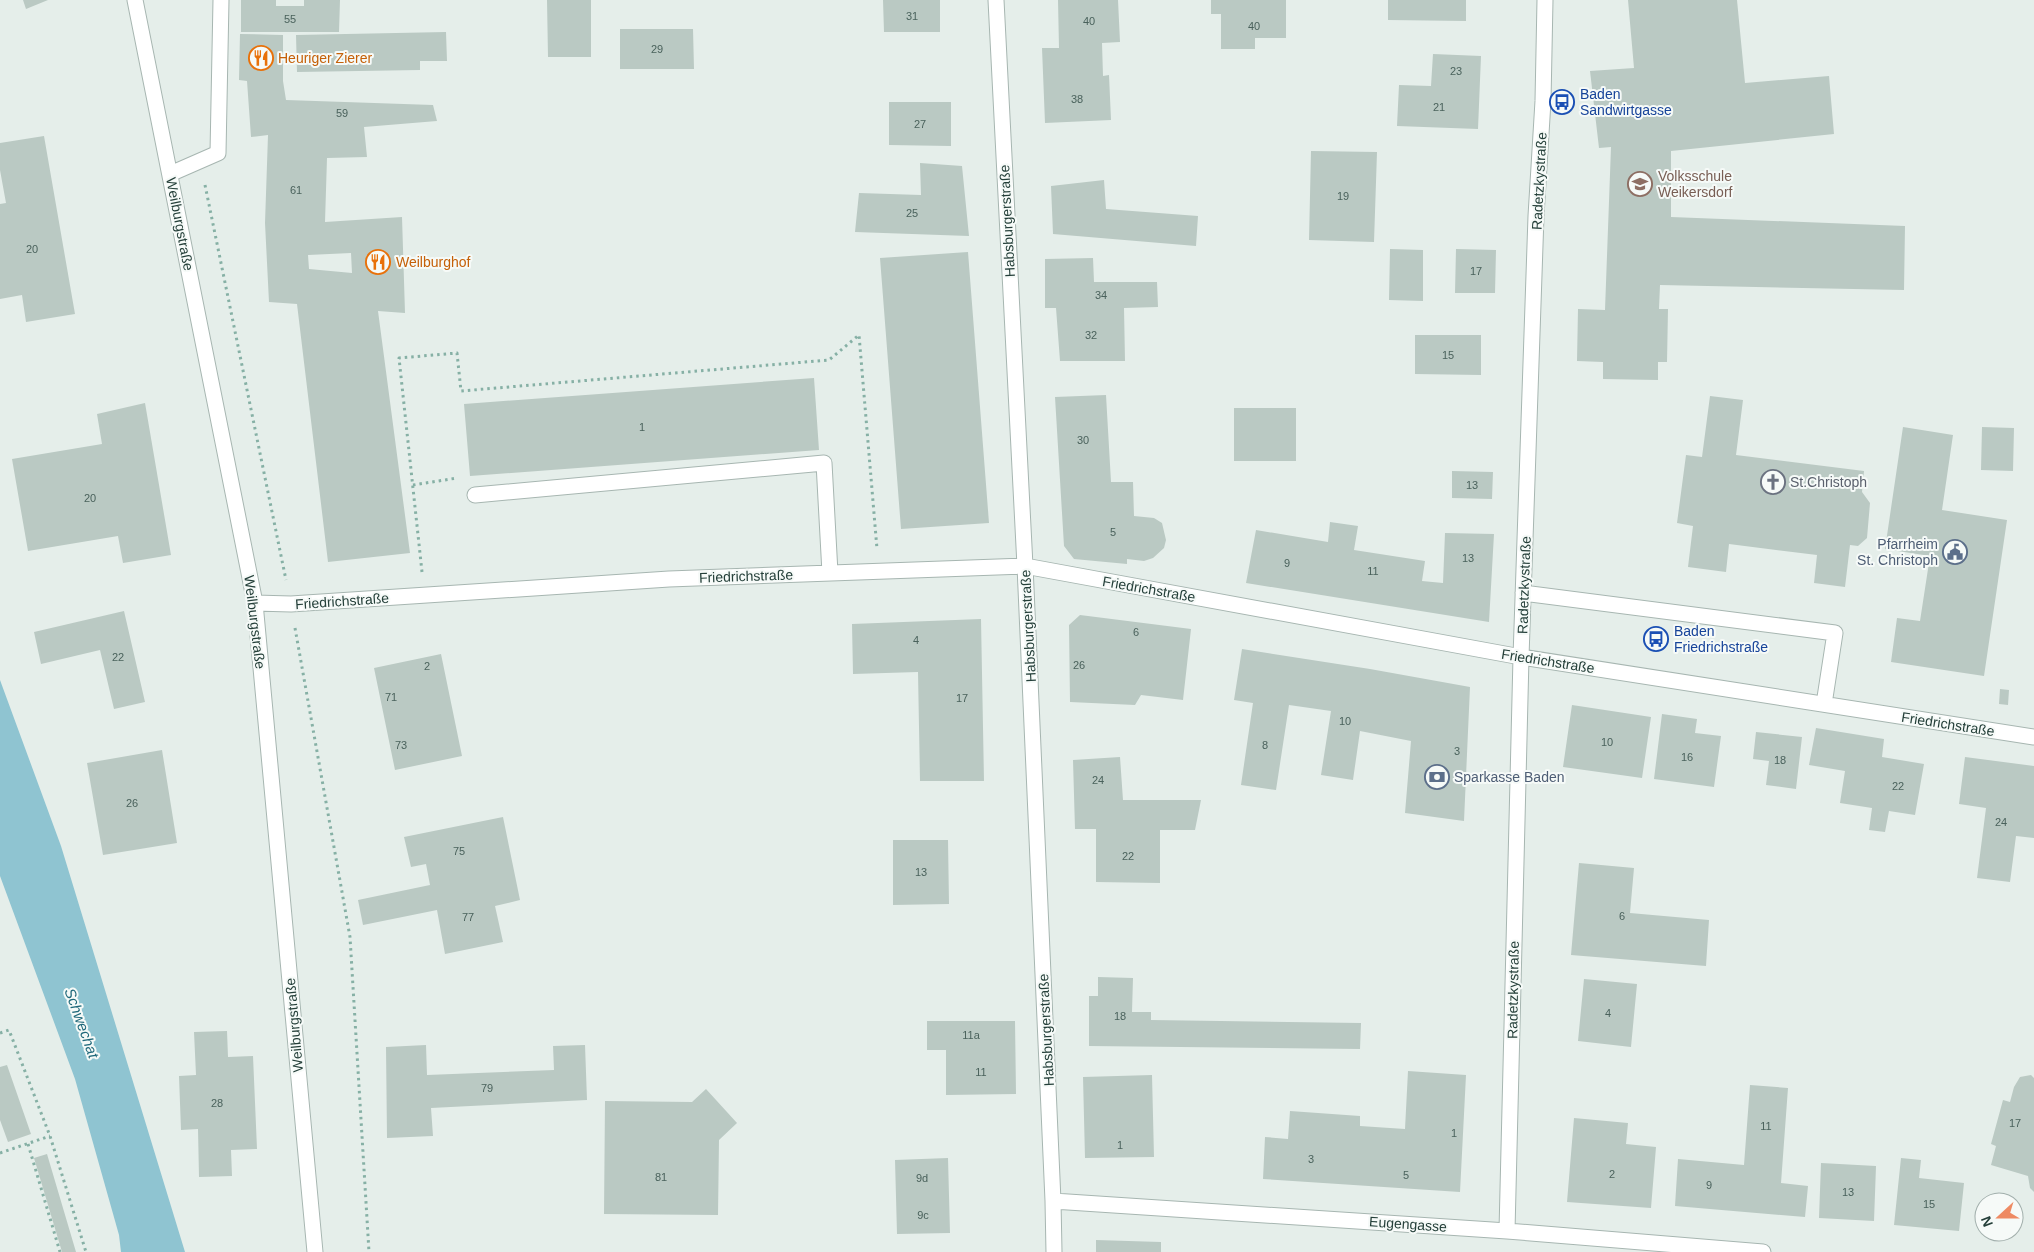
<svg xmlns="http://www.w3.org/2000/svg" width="2034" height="1252" font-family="Helvetica,sans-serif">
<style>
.water{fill:#8fc4d1}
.building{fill:#bac9c3;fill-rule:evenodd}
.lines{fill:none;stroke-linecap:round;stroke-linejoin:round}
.minor-casing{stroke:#a7b6b1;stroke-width:17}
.path{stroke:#86b0a5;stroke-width:3;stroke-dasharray:2.5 4;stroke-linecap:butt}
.minor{stroke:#fff;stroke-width:15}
.labels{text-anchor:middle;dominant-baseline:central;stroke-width:4;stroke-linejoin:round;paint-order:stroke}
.number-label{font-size:11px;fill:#4a625c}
.food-label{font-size:14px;fill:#c56008;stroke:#f6faf8;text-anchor:start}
.transit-label{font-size:14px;fill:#164399;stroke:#f6faf8;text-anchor:start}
.education-label{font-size:14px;fill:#785e54;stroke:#f6faf8;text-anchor:start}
.street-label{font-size:14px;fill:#243f39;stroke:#f6faf8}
.worship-label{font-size:14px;fill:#5b616d;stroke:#f6faf8;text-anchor:start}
.service-label{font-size:14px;fill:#4e5e75;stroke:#f6faf8;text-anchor:end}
.water-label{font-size:15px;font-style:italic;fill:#1f687a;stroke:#f6faf8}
</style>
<rect width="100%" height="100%" fill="#e5eeea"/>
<path class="water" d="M0 680 61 846 185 1252H121L119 1235 75 1079 0 876Z"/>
<path class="building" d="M23 0H48L26 9Z
M241 0H276V6H304V0H340L339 32H241Z
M547 0H591V57H548Z
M883 0H940V32H884Z
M1058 0H1118L1120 42 1102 43 1103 76 1109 75 1111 120 1045 123 1042 48H1059Z
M1211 0H1286V38H1255V49H1221V14H1211Z
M1388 0H1466V21L1388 20Z
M1628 0H1737L1745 83 1829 76 1834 134 1671 151V217L1905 226 1904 290 1660 285 1659 309H1668L1667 362H1658V380L1603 379V362L1577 361 1578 309 1605 310 1611 147 1599 148 1590 71 1634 68Z
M620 29H693L694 69H620Z
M446 32 447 61H420V70L297 72 296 35Z
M240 34 283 35V81L286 100 433 105 437 121 364 127 367 157 327 158 325 222 402 217 405 313 378 311 410 553 328 562 297 304 269 302 265 223 268 135 251 137 247 81 239 80ZM351 253 352 273 309 269 308 255Z
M1433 54 1481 56 1478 129 1397 126 1399 85 1431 86Z
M889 102H951V146L889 145Z
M44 136 75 314 26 322 22 295 0 299V204L6 203 0 170V143Z
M1311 151 1377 152 1374 242 1309 240Z
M920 163 962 166 969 236 855 232 859 193 921 195Z
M1104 180 1106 209 1198 216 1196 246 1053 234 1051 186Z
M1390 249 1423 250V301L1389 300Z
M1456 249 1496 250 1495 293H1455Z
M968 252 989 523 901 529 880 258Z
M1093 258 1094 282H1157L1158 307 1124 308 1125 361H1060L1056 308H1045V259Z
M1415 335H1481V375L1415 374Z
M814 378 819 450 470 476 464 404Z
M1106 395 1111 482H1133L1134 516 1154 518 1162 523 1166 540 1164 548 1153 558 1144 561 1127 559V564L1074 559 1064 546 1055 397Z
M1710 396 1743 400 1736 455 1864 471 1862 492 1870 503 1867 538 1858 546 1850 545 1845 587 1814 583 1817 555 1729 544 1726 572 1688 567 1693 526 1677 523 1686 455 1702 457Z
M145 403 171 555 123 563 118 536 28 551 12 459 102 444 97 414Z
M1234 408H1296V461H1234Z
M1903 427 1953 435 1942 510 2007 520 1984 676 1891 662 1897 618 1920 621 1930 556 1885 549Z
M1982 427 2014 428 2013 471 1981 470Z
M1452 471 1493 472 1492 499 1452 498Z
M1330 522 1358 526 1354 550 1425 561 1422 581 1443 583 1445 533 1494 534 1489 622 1246 583 1256 530 1328 542Z
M124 611 145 702 114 709 100 650 41 664 34 632Z
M1080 615 1191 629 1183 700 1141 695 1135 705 1070 702 1069 625Z
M981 619 984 781H920L918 672 853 674 852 624Z
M1242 649 1370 669 1470 687 1464 821 1405 813 1411 741 1360 731 1353 780 1321 775 1331 711 1289 705 1276 790 1241 785 1253 703 1234 700Z
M441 654 462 756 395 770 374 668Z
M2000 689 2009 690 2008 705 1999 704Z
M1572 705 1651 717 1642 778 1563 767Z
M1662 714 1697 719 1695 733 1721 736 1714 787 1654 779Z
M1816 728 1884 739 1882 757 1924 764 1915 815 1889 811 1885 832 1869 830 1872 808 1840 803 1845 771 1809 765Z
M1756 732 1802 737 1796 789 1766 785 1769 761 1753 759Z
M162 750 177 843 103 855 87 763Z
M1120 757 1123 800H1201L1195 830H1160V883L1096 882V829H1075L1073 760Z
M1965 757 2034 766V838L2016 836 2010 882 1977 878 1986 808 1959 804Z
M503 817 520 900 495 906 503 942 445 954 437 910 363 925 358 900 430 885 426 864 411 867 404 837Z
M893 840H948L949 904 893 905Z
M1579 863 1634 868 1630 913 1709 920 1706 966 1571 955Z
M1098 977 1133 978 1132 1012H1151V1020L1361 1023 1360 1049 1089 1046V996H1098Z
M1584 979 1637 984 1631 1047 1578 1041Z
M927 1021H1015L1016 1094 946 1095V1050H927Z
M227 1031 228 1057 253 1056 257 1149 231 1150 232 1176 199 1177 198 1129 181 1130 179 1076 196 1075 194 1032Z
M426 1045 427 1075 554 1070 553 1046 585 1045 587 1100 431 1108 433 1136 387 1138 386 1047Z
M7 1065 31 1134 8 1142 0 1120V1067Z
M1408 1071 1466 1075 1460 1192 1263 1179 1265 1137 1288 1139 1290 1111 1360 1116V1126L1405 1129Z
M1152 1075 1154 1157 1085 1158 1083 1077Z
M2031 1075 2034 1078V1192L2030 1188 2028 1176 1991 1165 1996 1146 1991 1144 2003 1100 2010 1102 2014 1087 2020 1077Z
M1750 1085 1788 1088 1781 1183 1808 1186 1805 1217 1675 1206 1678 1159 1744 1165Z
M706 1089 737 1123 719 1140 718 1215 604 1214 605 1101 692 1102Z
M1574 1118 1628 1123 1626 1144 1656 1147 1651 1208 1567 1202Z
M47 1154 76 1252H62L34 1158Z
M948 1158 950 1233 897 1234 895 1160Z
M1901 1158 1921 1160 1919 1178 1964 1183 1959 1231 1894 1225Z
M1821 1163 1876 1166 1874 1221 1819 1218Z
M1096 1240 1161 1242V1252H1096Z"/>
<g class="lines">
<defs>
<path id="minor" d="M135 0 255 603 315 1252
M996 0 1025 566 1053 1201 1054 1252
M170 174 218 153 221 0
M475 495 824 463 830 573
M1523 593 1835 633 1824 704
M255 603 291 604 669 579 1025 566 1521 657 2034 737
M1053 1201 1507 1231 1763 1252
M1507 1231 1521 657 1536 216 1543 101 1545 0"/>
</defs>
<use href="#minor" class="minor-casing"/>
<path class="path" d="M205 185 286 580
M413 485 457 478
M422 572 399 358 457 353 461 391 829 360 859 335 877 549
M295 628 350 937 369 1252
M0 1033 9 1030 50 1136 86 1252
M28 1144 60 1252
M0 1153 50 1136"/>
<use href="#minor" class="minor"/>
</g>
<defs>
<symbol id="restaurant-ring" viewBox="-11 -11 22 22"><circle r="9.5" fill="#f6faf8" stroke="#e8710a" stroke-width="1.5"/><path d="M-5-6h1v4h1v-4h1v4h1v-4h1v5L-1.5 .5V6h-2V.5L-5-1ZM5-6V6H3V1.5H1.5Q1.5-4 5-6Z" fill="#e8710a"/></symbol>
<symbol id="bus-ring" viewBox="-11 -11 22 22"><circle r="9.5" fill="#f6faf8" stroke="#1a4fb4" stroke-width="1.5"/><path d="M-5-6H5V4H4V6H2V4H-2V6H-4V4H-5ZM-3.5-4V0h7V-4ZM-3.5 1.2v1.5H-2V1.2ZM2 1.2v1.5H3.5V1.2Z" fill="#1a4fb4"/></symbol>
<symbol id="school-ring" viewBox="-11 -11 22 22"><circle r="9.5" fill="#f6faf8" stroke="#8d6e63" stroke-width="1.5"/><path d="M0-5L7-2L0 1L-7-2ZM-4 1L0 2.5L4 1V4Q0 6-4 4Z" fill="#8d6e63"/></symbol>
<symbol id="church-ring" viewBox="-11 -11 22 22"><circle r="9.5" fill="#f6faf8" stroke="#6b7280" stroke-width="1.5"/><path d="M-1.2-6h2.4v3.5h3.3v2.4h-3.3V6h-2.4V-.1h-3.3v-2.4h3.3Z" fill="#6b7280"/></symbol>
<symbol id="civic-ring" viewBox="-11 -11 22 22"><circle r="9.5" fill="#f6faf8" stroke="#5c6f8a" stroke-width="1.5"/><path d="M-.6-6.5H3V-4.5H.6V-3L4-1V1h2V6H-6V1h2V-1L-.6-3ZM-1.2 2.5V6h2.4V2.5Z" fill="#5c6f8a"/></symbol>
<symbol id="bank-ring" viewBox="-11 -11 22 22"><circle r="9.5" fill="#f6faf8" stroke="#5c6f8a" stroke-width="1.5"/><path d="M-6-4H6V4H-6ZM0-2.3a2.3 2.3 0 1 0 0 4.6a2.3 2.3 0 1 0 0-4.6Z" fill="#5c6f8a"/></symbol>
</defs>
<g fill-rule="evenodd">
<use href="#restaurant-ring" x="247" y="44" width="28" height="28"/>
<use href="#bus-ring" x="1548" y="88" width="28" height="28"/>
<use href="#school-ring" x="1626" y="170" width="28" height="28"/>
<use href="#restaurant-ring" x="364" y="248" width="28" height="28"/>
<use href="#church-ring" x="1759" y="468" width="28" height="28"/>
<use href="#civic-ring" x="1941" y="538" width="28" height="28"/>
<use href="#bus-ring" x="1642" y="625" width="28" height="28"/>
<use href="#bank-ring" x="1423" y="763" width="28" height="28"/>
</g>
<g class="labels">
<g class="number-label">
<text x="912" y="16">31</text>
<text x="290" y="19">55</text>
<text x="1089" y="21">40</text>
<text x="1254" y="26">40</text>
<text x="657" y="49">29</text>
<text x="1456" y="71">23</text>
<text x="1077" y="99">38</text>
<text x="1439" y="107">21</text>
<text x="342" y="113">59</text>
<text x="920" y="124">27</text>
<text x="296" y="190">61</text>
<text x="1343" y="196">19</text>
<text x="912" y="213">25</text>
<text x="32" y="249">20</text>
<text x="1476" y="271">17</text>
<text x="1101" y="295">34</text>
<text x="1091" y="335">32</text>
<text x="1448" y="355">15</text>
<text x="642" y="427">1</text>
<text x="1083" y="440">30</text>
<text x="1472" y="485">13</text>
<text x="90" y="498">20</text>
<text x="1113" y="532">5</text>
<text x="1468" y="558">13</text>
<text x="1287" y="563">9</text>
<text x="1373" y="571">11</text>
<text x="1136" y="632">6</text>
<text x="916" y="640">4</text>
<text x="118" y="657">22</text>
<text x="1079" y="665">26</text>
<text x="427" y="666">2</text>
<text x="391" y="697">71</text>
<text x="962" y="698">17</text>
<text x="1345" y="721">10</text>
<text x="1607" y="742">10</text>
<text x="401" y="745">73</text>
<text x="1265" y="745">8</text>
<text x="1457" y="751">3</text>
<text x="1687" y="757">16</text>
<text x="1780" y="760">18</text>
<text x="1098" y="780">24</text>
<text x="1898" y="786">22</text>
<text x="132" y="803">26</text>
<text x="2001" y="822">24</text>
<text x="459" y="851">75</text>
<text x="1128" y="856">22</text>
<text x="921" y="872">13</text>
<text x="1622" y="916">6</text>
<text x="468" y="917">77</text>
<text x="1608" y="1013">4</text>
<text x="1120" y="1016">18</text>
<text x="971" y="1035">11a</text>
<text x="981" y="1072">11</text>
<text x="487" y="1088">79</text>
<text x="217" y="1103">28</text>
<text x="2015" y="1123">17</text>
<text x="1766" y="1126">11</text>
<text x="1454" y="1133">1</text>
<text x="1120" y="1145">1</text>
<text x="1311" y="1159">3</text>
<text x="1612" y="1174">2</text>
<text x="1406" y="1175">5</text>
<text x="661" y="1177">81</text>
<text x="922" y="1178">9d</text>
<text x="1709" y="1185">9</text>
<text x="1848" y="1192">13</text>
<text x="1929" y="1204">15</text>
<text x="923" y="1215">9c</text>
</g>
<g class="food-label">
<text x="278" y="58">Heuriger Zierer</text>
<text x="396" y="262">Weilburghof</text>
</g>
<g class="transit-label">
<text x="1580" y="94">Baden<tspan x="1580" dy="16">Sandwirtgasse</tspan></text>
<text x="1674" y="631">Baden<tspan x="1674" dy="16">Friedrichstraße</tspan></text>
</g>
<g class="education-label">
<text x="1658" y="176">Volksschule<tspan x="1658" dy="16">Weikersdorf</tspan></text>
</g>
<g class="street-label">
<text transform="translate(1539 181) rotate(-87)">Radetzkystraße</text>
<text transform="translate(1007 221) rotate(-93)">Habsburgerstraße</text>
<text transform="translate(180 224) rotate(79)">Weilburgstraße</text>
<text transform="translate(746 576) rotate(-2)">Friedrichstraße</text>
<text transform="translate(1524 585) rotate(-88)">Radetzkystraße</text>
<text transform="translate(1149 589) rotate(10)">Friedrichstraße</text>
<text transform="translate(342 601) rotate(-4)">Friedrichstraße</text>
<text transform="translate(255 622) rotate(83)">Weilburgstraße</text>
<text transform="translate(1028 626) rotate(-93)">Habsburgerstraße</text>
<text transform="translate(1548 661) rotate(9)">Friedrichstraße</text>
<text transform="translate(1948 724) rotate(9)">Friedrichstraße</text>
<text transform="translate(1513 990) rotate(-89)">Radetzkystraße</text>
<text transform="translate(294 1025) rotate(-95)">Weilburgstraße</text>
<text transform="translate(1046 1030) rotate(-93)">Habsburgerstraße</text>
<text transform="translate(1408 1224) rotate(4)">Eugengasse</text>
</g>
<g class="worship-label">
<text x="1790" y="482">St.Christoph</text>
</g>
<g class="service-label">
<text x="1938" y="544">Pfarrheim<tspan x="1938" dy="16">St. Christoph</tspan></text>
<text x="1454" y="777" text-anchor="start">Sparkasse Baden</text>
</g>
<g class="water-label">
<text transform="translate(82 1023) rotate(70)">Schwechat</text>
</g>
</g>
<g transform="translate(1999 1217) rotate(249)"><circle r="24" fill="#f6faf8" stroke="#a2afac"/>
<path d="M0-4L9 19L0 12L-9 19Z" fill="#ee8a63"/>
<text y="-8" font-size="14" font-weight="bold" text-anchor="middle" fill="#243f39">N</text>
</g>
</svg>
